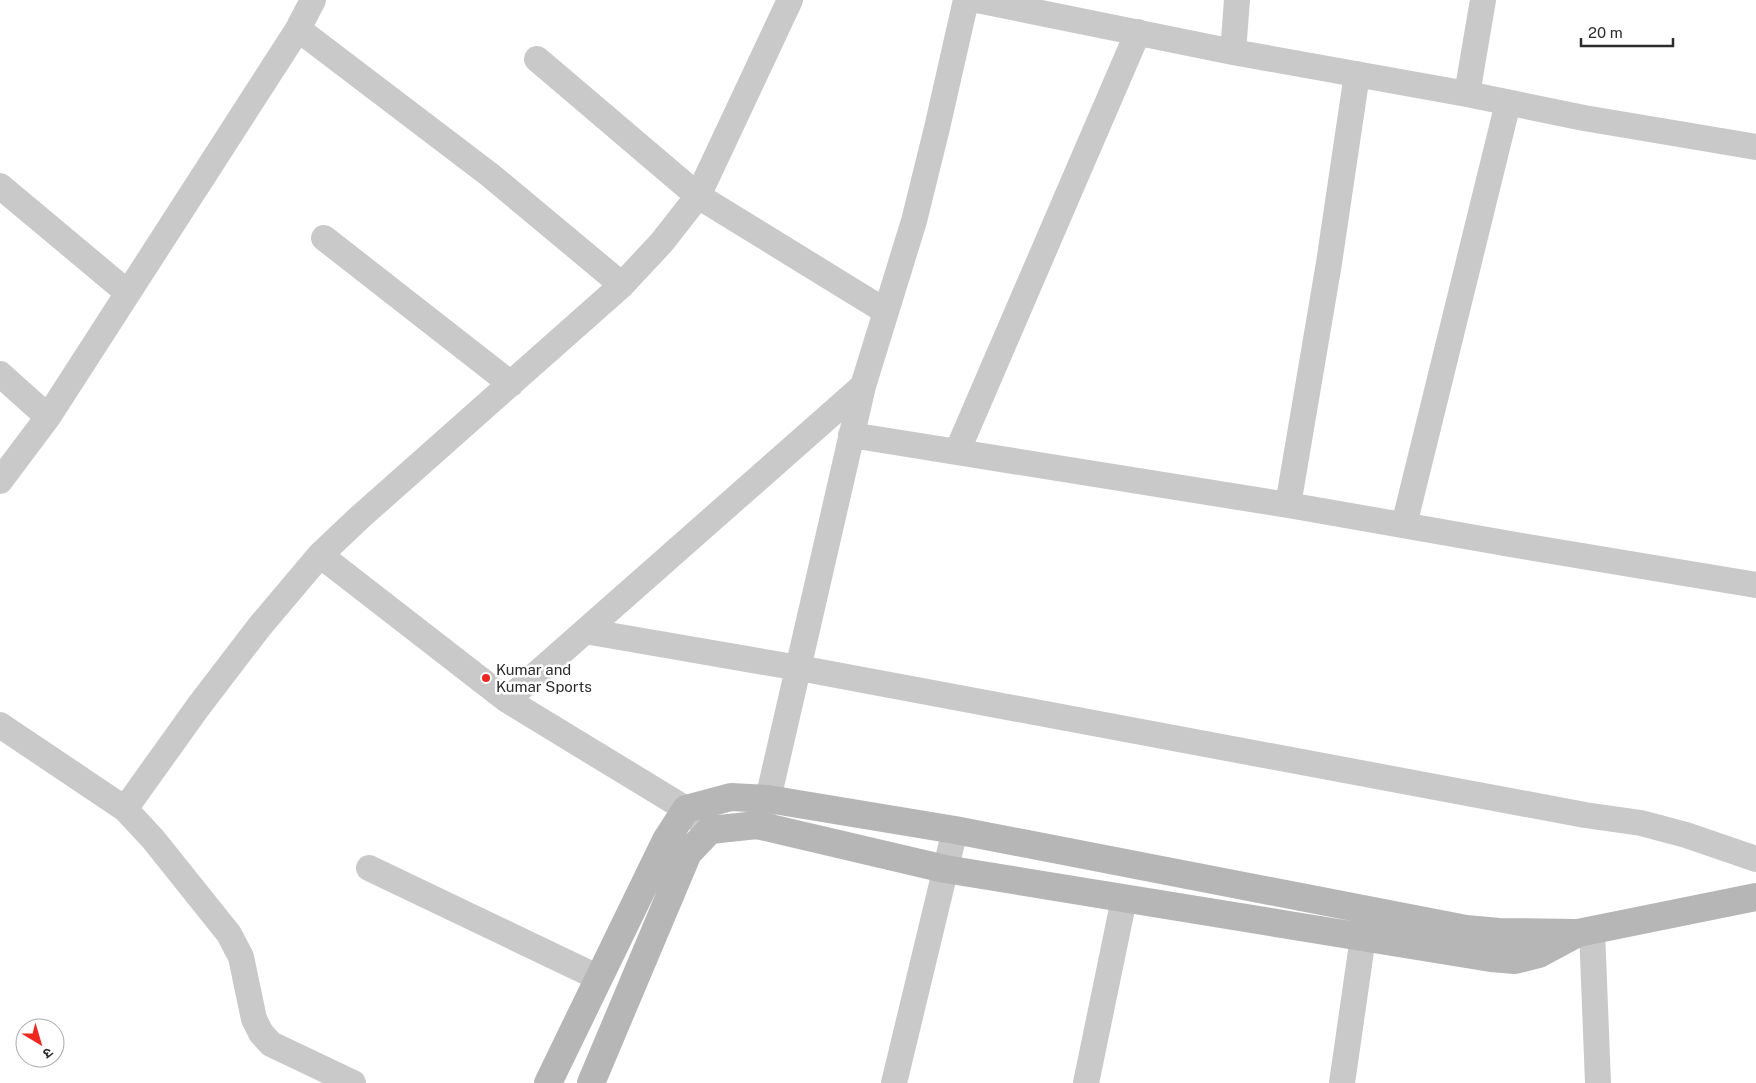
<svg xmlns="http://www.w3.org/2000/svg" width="1756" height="1083" font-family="'Public Sans','Noto Sans Devanagari',sans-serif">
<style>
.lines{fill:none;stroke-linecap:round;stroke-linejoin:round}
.street{stroke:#c9c9c9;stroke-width:26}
.secondary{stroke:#b6b6b6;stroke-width:28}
.poi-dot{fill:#f02721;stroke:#fff;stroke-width:2}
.labels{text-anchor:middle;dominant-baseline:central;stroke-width:5;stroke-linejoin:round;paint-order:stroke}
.poi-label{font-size:15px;fill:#2c2c2c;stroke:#fff;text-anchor:start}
</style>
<rect width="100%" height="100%" fill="#fff"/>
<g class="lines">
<path class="street" d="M977 0 1233 52 1467 94 1584 118 1756 147
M298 29 490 175 622 285
M1233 52 1237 0
M537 59 698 196 885 311
M1467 94 1483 0
M0 186 128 293
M324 238 511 384
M0 374 48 417
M851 435 1288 505 1516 545 1756 585
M957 452 1138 32
M0 481 48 417 298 29 313 0
M1288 505 1329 263 1357 74
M1404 525 1508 103
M320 555 507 700 863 386
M585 631 799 668 1585 815 1641 823 1686 835 1756 859
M507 700 686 809 710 830
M0 725 125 809 153 839 229 934 241 957 254 1019 261 1033 271 1044 353 1083
M125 809 198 707 260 626 320 555 359 518 622 285 662 242 698 196 790 0
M760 818 768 799 863 386 914 221 937 128 966 0
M369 868 599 978
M1592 930 1598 1083
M894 1083 955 830
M1086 1083 1124 899
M1342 1083 1363 937"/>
<path class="secondary" d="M548 1083 666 840 686 809 731 797 768 799 955 830 1466 929 1499 932 1578 933 1756 897
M591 1083 688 853 710 830 757 825 945 869 1491 958 1515 960 1539 954 1578 933"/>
</g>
<circle class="poi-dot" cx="486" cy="678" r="5"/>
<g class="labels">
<g class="poi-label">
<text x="496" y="669">Kumar and<tspan x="496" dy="17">Kumar Sports</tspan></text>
</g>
</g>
<g transform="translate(40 1043) rotate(142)"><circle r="24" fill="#ffffff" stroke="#ababab"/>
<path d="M0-4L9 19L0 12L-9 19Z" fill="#f02721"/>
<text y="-8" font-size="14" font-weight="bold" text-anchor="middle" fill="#2c2c2c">उ</text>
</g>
<path d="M1581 38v8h92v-8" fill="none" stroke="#2c2c2c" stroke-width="2.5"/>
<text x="1588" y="38" font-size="15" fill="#2c2c2c" stroke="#ffffff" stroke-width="4" paint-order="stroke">20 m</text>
</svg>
